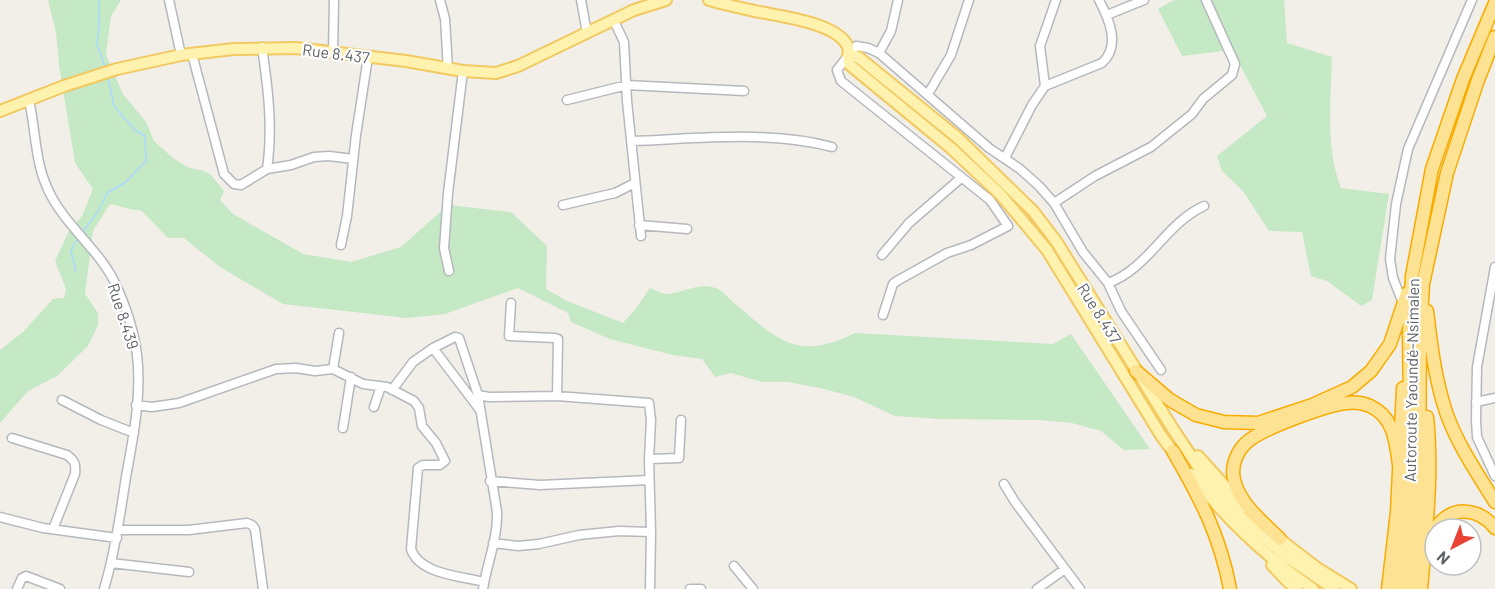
<svg xmlns="http://www.w3.org/2000/svg" width="1495" height="589" font-family="Barlow,sans-serif">
<style>
.green{fill:#c5e8c5}
.lines{fill:none;stroke-linecap:round;stroke-linejoin:round}
.stream{stroke:#aadaff;stroke-width:1.5}
.minor-casing{stroke:#b5b8bc;stroke-width:11}
.major-casing{stroke:#f2c960;stroke-width:14}
.highway-casing{stroke:#f9ab00;stroke-width:15}
.minor{stroke:#fff;stroke-width:8}
.major{stroke:#fff2af;stroke-width:10}
.highway{stroke:#fde293;stroke-width:12}
.labels{text-anchor:middle;dominant-baseline:central;stroke-width:4.5;stroke-linejoin:round;paint-order:stroke}
.street-label{font-size:16px;fill:#5f6368;stroke:#fff}
</style>
<rect width="100%" height="100%" fill="#f1efe8"/>
<path class="green" d="M48 0H121L111 16 106 55 123 94 146 122 154 141 173 158 187 167 204 171 211 175 224 191 220 200 233 214 303 254 351 262 401 247 448 205 511 212 547 246 546 289 567 301 623 323 634 311 650 288C655 290 662 294 667 294 683 293 702 281 718 289 725 293 732 302 739 307 781 343 800 360 855 333L1053 344 1071 334 1150 449 1124 450 1101 431 1072 423 1040 420 941 419 895 416 854 397 820 388 788 382H762L731 373 715 377 702 359 673 355 610 339 571 322 568 313 518 288 445 314 407 318 283 304 220 267 184 238H168L141 210C134 212 119 205 110 204L93 231 85 294 98 313V325L88 346 57 376 28 391 0 423V350L23 332 53 299 64 298 66 289 55 261 70 229 82 216 93 189 75 163 59 65 56 32Z
M1174 0H1284L1287 43 1332 57C1331 100 1325 147 1341 188L1389 194 1372 300 1361 306 1327 281 1311 276 1302 232 1269 231 1243 191 1222 171 1217 156 1267 116 1232 50 1182 56 1158 9Z"/>
<g class="lines">
<path class="stream" d="M99 0V26L97 44 105 67
M82 233 99 210 107 193 126 182 146 161 145 136 135 130 114 106 108 77
M76 272 71 251 77 239"/>
<defs>
<path id="minor" d="M169 0 181 55
M440 0 445 19 448 69
M581 0 587 33
M1107 15 1144 0
M614 21 624 42 627 101 641 236
M262 47C268 88 273 128 267 169
M333 53 334 0
M879 53 891 31 898 0
M192 54 224 174 234 184 241 185 267 169 291 165 314 157 329 156 353 159
M1045 86 1040 46 1056 0
M928 94 951 55 969 0
M29 100C37 136 34 168 54 201 71 230 99 251 114 281 125 304 134 330 137 355 142 395 133 438 126 477 120 515 115 552 104 589
M567 100 627 85 744 91
M631 141C695 139 770 130 832 147
M1005 158 1032 105 1045 86 1102 63C1121 46 1109 19 1099 0
M1054 203 1095 176 1151 147 1192 114 1203 99 1232 75 1235 64 1206 0
M563 205 615 193 635 183
M639 225 687 229
M341 245 347 216 356 135 368 57
M882 255 909 223 961 178
M1495 267 1477 367 1476 420 1477 437 1495 476
M449 271 444 248 448 193 463 71
M1108 283C1148 269 1166 223 1204 206
M511 303 509 336 555 338 558 339 557 396
M1403 303 1393 278 1390 259 1396 204 1408 149 1472 0
M883 315 893 284 897 281 947 253 971 245 1008 226 990 200 841 81 837 70 856 46 868 48 879 53 989 148 1020 169 1039 186 1054 203 1083 252 1108 283 1121 311 1161 370
M433 348 455 337 459 338 478 395 497 512C498 538 487 563 483 589
M333 369 339 333
M392 390 413 362 433 348 480 410
M478 395 489 397 557 396 649 403 651 420 649 459 651 532 650 589
M62 400 101 420 134 433
M1476 402 1495 398
M136 405 152 407 179 403 276 369 296 368 315 371 333 369 363 384 387 387 414 401 419 408 422 426 436 443 445 461 440 465H423L418 468 411 549C419 574 460 576 484 582
M374 407 381 386
M343 428 351 377
M12 438 67 455C75 461 76 464 75 474L53 529
M649 459 679 458 681 420
M490 481 540 485 649 480
M1004 484 1015 502 1080 589
M0 517 43 528 117 538
M119 530H189L247 523 252 525 255 529 263 589
M493 543 518 546 539 544 579 535 619 531 651 532
M111 563 189 572
M734 566 753 589
M17 589 22 578 26 576 60 589
M690 589H701
M1037 589 1065 569"/>
<path id="major" d="M709 0C724 4 739 8 755 11 777 16 838 22 848 47 850 53 847 59 850 65L951 148 1000 194 1022 220 1047 250 1162 437 1177 457
M848 55 858 57 958 138 1033 211 1056 241 1173 429 1203 474 1230 505 1257 532 1287 557 1334 589
M0 111 64 86 117 69 181 55 234 49 296 48 406 61 463 71 496 73 518 66 634 10 666 0
M1198 456 1244 507
M1191 474C1226 519 1266 557 1313 589
M1273 534 1317 568 1351 589
M1272 565 1288 582 1297 589"/>
<path id="highway" d="M1427 311C1431 345 1435 379 1446 412 1457 444 1477 473 1495 502
M1136 371 1170 400 1196 415 1224 422 1258 423 1312 405 1352 387 1371 371 1390 344 1407 293
M1173 451C1200 498 1220 535 1230 589
M1435 529C1451 505 1478 507 1495 528
M1280 539C1262 521 1235 501 1233 473 1233 462 1238 451 1245 444 1259 429 1327 405 1347 403 1355 402 1363 403 1370 406 1394 417 1396 442 1399 465
M1388 589 1397 512 1403 388
M1399 589 1408 516 1410 414 1409 333 1412 276 1432 169 1463 79 1495 3
M1411 589 1419 486 1420 334 1423 284 1447 173 1478 80 1495 37
M1421 589C1426 532 1433 474 1427 417"/>
</defs>
<use href="#minor" class="minor-casing"/>
<use href="#major" class="major-casing"/>
<use href="#highway" class="highway-casing"/>
<use href="#minor" class="minor"/>
<use href="#major" class="major"/>
<use href="#highway" class="highway"/>
</g>
<g class="labels">
<g class="street-label">
<text transform="translate(336 53) rotate(7)">Rue 8.437</text>
<text transform="translate(1100 313) rotate(58)">Rue 8.437</text>
<text transform="translate(124 316) rotate(72)">Rue 8.439</text>
<text transform="translate(1411 380) rotate(-89)">Autoroute Yaoundé-Nsimalen</text>
</g>
</g>
<g transform="translate(1453 547) rotate(222)"><circle r="28" fill="#ffffff" stroke="#bfc1c3" stroke-width="1.5"/>
<path d="M0-4.5L10 22L0 15L-10 22Z" fill="#ea4335"/>
<text y="-9" font-size="16" font-weight="bold" text-anchor="middle" fill="#5f6368">N</text>
</g>
</svg>
